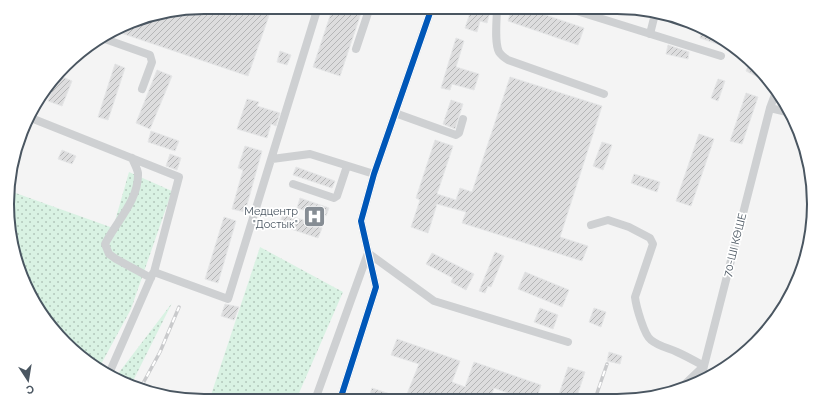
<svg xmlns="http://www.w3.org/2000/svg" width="821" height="408" font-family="Raleway,sans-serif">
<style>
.grass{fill:url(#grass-dots)}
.building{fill:url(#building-hatch);stroke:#e5e6e7}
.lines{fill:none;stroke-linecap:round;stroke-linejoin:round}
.minor{stroke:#ced0d2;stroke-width:8}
.rail-casing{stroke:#c9cacc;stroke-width:3.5}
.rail{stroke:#fff;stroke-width:2;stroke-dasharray:6;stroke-linecap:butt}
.cycleway-casing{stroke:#fff;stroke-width:8}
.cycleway{stroke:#0057b8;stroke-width:6}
.labels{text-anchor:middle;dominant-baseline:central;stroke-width:3.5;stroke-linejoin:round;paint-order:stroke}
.poi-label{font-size:11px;fill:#4a5661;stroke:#fff;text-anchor:end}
.street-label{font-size:11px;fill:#4a5661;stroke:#fff}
.rim{fill:none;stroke:#4a5661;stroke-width:2}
</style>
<defs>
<pattern id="grass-dots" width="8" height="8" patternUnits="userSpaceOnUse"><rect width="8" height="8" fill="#d9f2e3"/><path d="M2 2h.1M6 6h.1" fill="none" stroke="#b2c7bb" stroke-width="1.8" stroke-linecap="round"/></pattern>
<pattern id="building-hatch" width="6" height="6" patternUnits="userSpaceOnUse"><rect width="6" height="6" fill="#ddddde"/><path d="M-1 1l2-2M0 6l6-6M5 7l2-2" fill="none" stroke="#b5b6b7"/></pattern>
</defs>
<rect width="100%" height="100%" fill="#f4f4f4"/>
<path class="grass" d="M129 172 172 191 131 309 99 368 65 343 27 291 9 229 10 191 113 228Z
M260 247 343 292 296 400 209 401Z
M172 303 131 385 114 379Z"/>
<path class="building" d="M204 7H272L248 76 115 31 140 18Z
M333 7H363L340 76 313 67Z
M472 7 491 8 487 23 480 21 477 32 465 28Z
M512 7H522L584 28 578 45 508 21Z
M703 27 730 47 729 48 700 38Z
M456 38 464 41 456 67 479 74 474 90 452 84 450 90 441 88Z
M668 45 689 52 688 59 666 54Z
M280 51 291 55 287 65 277 62Z
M750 62 761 71 758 77 746 71Z
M115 64 125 68 108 120 98 117Z
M157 70 172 76 150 129 136 123Z
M58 75 72 81 62 106 48 101Z
M510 77 602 106 560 237 588 246 582 261 462 223 466 212 437 204 428 233 411 227 420 200 416 198 435 140 453 146 437 194 456 200 460 188 472 192Z
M718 79 725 81 718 101 711 98Z
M746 93 758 97 742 144 730 141Z
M247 99 259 102 257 106 280 113 276 126 271 124 267 138 237 129Z
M451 100 463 104 455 129 443 124Z
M151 131 179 141 175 151 148 142Z
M699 134 714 139 691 206 676 201Z
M602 142 612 145 603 170 593 166Z
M245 146 262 151 245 212 232 209 243 170 238 168Z
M62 150 76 156 72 164 58 159Z
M170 154 181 158 177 170 166 166Z
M296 167 335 181 332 188 293 175Z
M634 174 660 182 657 192 631 183Z
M300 198 329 208 326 216 321 214 317 226 322 228 318 238 279 225 283 214 307 221 310 212 297 208Z
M224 217 236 221 218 283 205 279Z
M495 252 504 256 491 287 488 286 485 293 479 291Z
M432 253 474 274 466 290 451 282 453 278 426 264Z
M525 272 569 290 562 307 518 289Z
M225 304 239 307 234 320 221 316Z
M540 308 558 315 553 329 534 322Z
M594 308 606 312 601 327 589 322Z
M397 339 460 361 452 382 465 387 474 362 541 385 536 400H528L494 388 490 400H378L369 397 372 388 405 399 419 364 391 355Z
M609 352 622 356 620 364 607 361Z
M568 367 585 372 576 399 557 400Z"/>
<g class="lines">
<path class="minor" d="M497 7C497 19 494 42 499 52 501 55 505 58 508 60L604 94
M564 7 721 56
M650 34 655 14
M102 38 150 55 152 62 142 89
M356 49 370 7
M770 108 787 112
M395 113 456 135 459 133 463 119
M31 118 179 177 154 272 228 299 318 7
M132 158C134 163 137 168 138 173 139 200 116 222 105 244L109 254 116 259 151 278
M272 159 310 154 374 174
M293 184 334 198 337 196 347 166
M591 225 608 220 629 227 650 238 653 244 635 297C636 306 644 335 651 340 658 346 668 348 677 352 686 356 695 361 704 366L701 381
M107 374 111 369 153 273
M680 389 704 366 770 108 776 92
M315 400 368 253 434 301 568 342
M340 400 376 287 361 221 374 174 432 7"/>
<defs>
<path id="rail" d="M141 387 160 352 179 307
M595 399 607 364"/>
</defs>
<use href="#rail" class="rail-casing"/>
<use href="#rail" class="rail"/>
<defs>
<path id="cycleway" d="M340 400 376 287 361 221 374 174 432 7"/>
</defs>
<use href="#cycleway" class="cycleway-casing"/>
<use href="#cycleway" class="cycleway"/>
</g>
<defs>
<symbol id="hospital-square" viewBox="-11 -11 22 22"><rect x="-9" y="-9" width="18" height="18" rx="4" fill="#868d94" stroke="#fff"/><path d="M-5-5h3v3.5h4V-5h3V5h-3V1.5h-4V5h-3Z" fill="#fff"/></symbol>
</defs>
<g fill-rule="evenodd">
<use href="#hospital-square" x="302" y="204" width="25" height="25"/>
</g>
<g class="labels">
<g class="poi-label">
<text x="298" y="211">Медцентр<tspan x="298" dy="13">"Достык"</tspan></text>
</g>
<g class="street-label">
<text transform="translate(735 245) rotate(-76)">70-ШІ КӨШЕ</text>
</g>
</g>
<path d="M0 0H821V408H0ZM204 14H617A190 190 0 0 1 807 204V204A190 190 0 0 1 617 394H204A190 190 0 0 1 14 204V204A190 190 0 0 1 204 14Z" fill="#fff" fill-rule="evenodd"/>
<path class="rim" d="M204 14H617A190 190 0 0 1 807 204V204A190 190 0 0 1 617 394H204A190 190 0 0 1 14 204V204A190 190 0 0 1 204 14Z"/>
<g transform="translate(28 380) rotate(168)" stroke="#ffffff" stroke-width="3" paint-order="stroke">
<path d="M0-3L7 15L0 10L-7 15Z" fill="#4a5661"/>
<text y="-6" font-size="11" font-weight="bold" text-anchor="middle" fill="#4a5661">С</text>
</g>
</svg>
